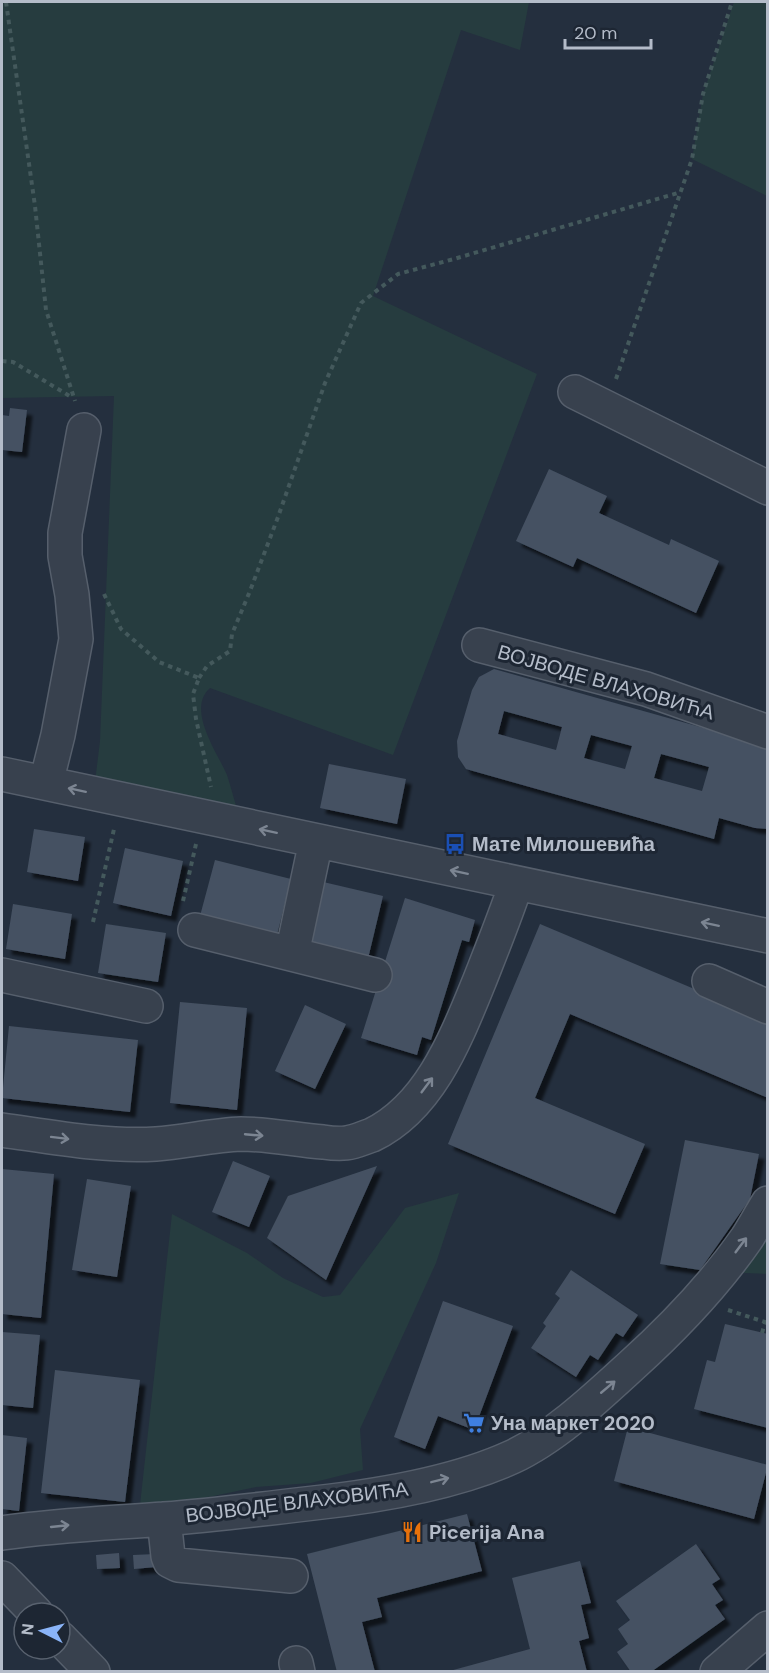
<svg xmlns="http://www.w3.org/2000/svg" width="769" height="1673" font-family="'DM Sans',sans-serif">
<style>
.green{fill:#263c3f}
.building{fill:#455162;fill-rule:evenodd;filter:url(#shadow)}
.lines{fill:none;stroke-linecap:round;stroke-linejoin:round}
.minor-casing{stroke:#565f6c;stroke-width:36}
.path{stroke:#44595c;stroke-width:4;stroke-dasharray:4.5 4.5;stroke-linecap:butt}
.minor{stroke:#38414e;stroke-width:33}
.oneway{stroke:#7c8592}
.labels{text-anchor:middle;dominant-baseline:central;stroke-width:6;stroke-linejoin:round;paint-order:stroke}
.street-label{font-size:20px;fill:#b4bcc9;stroke:#1d2633}
.poi-label{font-size:20px;font-weight:bold;fill:#b4bcc9;stroke:#1d2633;text-anchor:start}
</style>
<defs>
<filter id="shadow"><feDropShadow dx="5.5" dy="5.5" stdDeviation="1.5" flood-color="#0009"/></filter>
</defs>
<rect width="100%" height="100%" fill="#242f3e"/>
<path class="green" d="M2 2H529L520 50 461 30 373 296 537 374 393 755 210 688C186 709 217 752 227 775 231 787 234 800 238 812L95 782 100 741 114 396 2 398Z
M734 2H767V196L692 159 703 94Z
M459 1193 436 1263 360 1429 363 1470 311 1483 256 1487 171 1505H140L172 1214 247 1253 283 1278 323 1297 340 1295 405 1208Z
M767 1203V1274L720 1272Z"/>
<path class="building" d="M10 408 27 410 22 452 2 450V415L9 416Z
M549 469 607 496 599 513 669 545 671 539 719 561 696 613 577 558 573 567 516 541Z
M494 669 768 746V829L755 828 719 818 714 839 466 769 458 757 457 741 472 690 479 677ZM504 711 562 727 556 750 498 734ZM591 735 632 746 625 769 584 758ZM661 754 709 767 702 791 654 778Z
M329 764 406 779 397 824 320 808Z
M34 829 85 837 78 881 27 872Z
M125 848 183 861 171 916 113 903Z
M215 860 291 879 277 935 200 916Z
M319 881 383 896 367 963 303 948Z
M405 898 475 920 469 942 462 940 431 1040 422 1037 417 1055 361 1038Z
M13 904 72 914 65 959 6 949Z
M106 924 166 933 158 982 98 973Z
M540 924 768 1020V1098L570 1014 535 1098 645 1144 615 1214 448 1144Z
M180 1002 247 1008 237 1110 170 1103Z
M305 1005 346 1024 315 1089 275 1071Z
M9 1026 138 1040 130 1112 2 1098Z
M685 1140 759 1154 750 1199 700 1270 660 1264Z
M233 1161 270 1176 249 1227 212 1212Z
M377 1166 326 1280 267 1238 288 1196Z
M2 1169 54 1174 41 1318 2 1314Z
M87 1179 131 1186 117 1277 72 1270Z
M571 1270 638 1315 623 1337 616 1333 598 1360 590 1355 576 1377 531 1348 546 1326 543 1323 560 1298 555 1294Z
M443 1301 513 1326 474 1430 438 1416 425 1449 394 1437Z
M725 1324 768 1334V1428L694 1409 707 1360 715 1362Z
M2 1332 40 1335 33 1408 2 1405Z
M55 1370 140 1380 125 1502 41 1493Z
M628 1427 768 1465 754 1519 614 1481Z
M2 1435 27 1438 19 1511 2 1509Z
M467 1514 482 1571 377 1598 382 1617 362 1622 375 1672H337L307 1554Z
M696 1544 720 1579 712 1584 723 1600 715 1605 725 1619 651 1672H631L617 1652 628 1644 618 1629 630 1620 616 1601Z
M119 1553 120 1568 97 1569 96 1555Z
M156 1554V1567L134 1569 133 1555Z
M580 1561 591 1603 581 1605 589 1638 579 1641 587 1672H446L530 1649 512 1578Z"/>
<g class="lines">
<defs>
<path id="minor" d="M575 392 768 488
M479 645 646 689 768 732
M2 774 768 936
M46 783 58 735 76 639 72 595 65 556V533L84 430
M195 930 375 975
M292 954 316 841
M2 975 146 1006
M709 981 768 1007
M2 1130C52 1137 104 1147 156 1144 184 1142 213 1135 241 1134 269 1134 296 1140 323 1142 330 1143 338 1144 346 1143 355 1142 363 1138 372 1135 430 1107 456 1038 479 982 492 949 505 917 516 884
M164 1519 168 1556 170 1561 178 1565 291 1576
M2 1533C56 1525 110 1523 164 1519 214 1515 264 1509 314 1503 378 1496 453 1484 512 1457 555 1437 596 1398 631 1366 672 1329 715 1284 747 1238 754 1227 761 1214 768 1203
M2 1578 36 1613
M60 1638 93 1672
M296 1663 298 1672
M717 1672 768 1628"/>
</defs>
<use href="#minor" class="minor-casing"/>
<path class="path" d="M6 2 35 206 46 310 75 401
M2 361 13 362 73 398
M616 379 692 159 703 94 732 2
M104 594 121 629 159 662 199 678 193 694 196 719 211 787
M199 678 207 666 230 651 232 634 250 591 278 517 325 383 361 303 398 274 454 259 681 192
M183 901 196 844
M93 922 114 829
M728 1310 768 1323
M762 1333 765 1323"/>
<use href="#minor" class="minor"/>
</g>
<defs><path id="oneway-shaft" d="M-6 0H5M1.5-3L5.5 0L1.5 3" fill="none" stroke-width="1.6" stroke-linecap="round" stroke-linejoin="round" transform="scale(1.5)"/></defs>
<g class="oneway">
<use href="#oneway-shaft" transform="translate(77 790) rotate(-168)"/>
<use href="#oneway-shaft" transform="translate(268 831) rotate(-168)"/>
<use href="#oneway-shaft" transform="translate(459 872) rotate(-168)"/>
<use href="#oneway-shaft" transform="translate(710 924) rotate(-168)"/>
<use href="#oneway-shaft" transform="translate(427 1085) rotate(-53)"/>
<use href="#oneway-shaft" transform="translate(254 1135) rotate(5)"/>
<use href="#oneway-shaft" transform="translate(60 1138) rotate(7)"/>
<use href="#oneway-shaft" transform="translate(741 1245) rotate(-53)"/>
<use href="#oneway-shaft" transform="translate(608 1387) rotate(-40)"/>
<use href="#oneway-shaft" transform="translate(440 1480) rotate(-14)"/>
<use href="#oneway-shaft" transform="translate(60 1526) rotate(-6)"/>
</g>
<defs>
<symbol id="bus-bare" viewBox="-9 -9 18 18"><path d="M-5-6H5V4H4V6H2V4H-2V6H-4V4H-5ZM-3.5-4V0h7V-4ZM-3.5 1.2v1.5H-2V1.2ZM2 1.2v1.5H3.5V1.2Z" fill="#1a4fb4" stroke="#1d2633" stroke-width="2.5" paint-order="stroke"/></symbol>
<symbol id="supermarket-bare" viewBox="-9 -9 18 18"><path d="M-6-5.5h2.5l.6 2H6L4.5 2H-2.5L-4.4-4H-6ZM-1.5 3.2a1.3 1.3 0 1 0 .1 0ZM3 3.2a1.3 1.3 0 1 0 .1 0Z" fill="#3f7fe0" stroke="#1d2633" stroke-width="2.5" paint-order="stroke"/></symbol>
<symbol id="restaurant-bare" viewBox="-9 -9 18 18"><path d="M-5-6h1v4h1v-4h1v4h1v-4h1v5L-1.5 .5V6h-2V.5L-5-1ZM5-6V6H3V1.5H1.5Q1.5-4 5-6Z" fill="#e8710a" stroke="#1d2633" stroke-width="2.5" paint-order="stroke"/></symbol>
</defs>
<g fill-rule="evenodd">
<use href="#bus-bare" x="440" y="829" width="30" height="30"/>
<use href="#supermarket-bare" x="459" y="1408" width="30" height="30"/>
<use href="#restaurant-bare" x="397" y="1517" width="30" height="30"/>
</g>
<g class="labels">
<g class="street-label">
<text transform="translate(606 682) rotate(16)">ВОЈВОДЕ ВЛАХОВИЋА</text>
<text transform="translate(297 1502) rotate(-7)">ВОЈВОДЕ ВЛАХОВИЋА</text>
</g>
<g class="poi-label">
<text x="472" y="844">Мате Милошевића</text>
<text x="491" y="1423">Уна маркет 2020</text>
<text x="429" y="1532">Picerija Ana</text>
</g>
</g>
<rect width="769" height="1673" fill="none" stroke="#b4bcc9" stroke-width="6"/>
<g transform="translate(42 1631) rotate(276)"><circle r="28" fill="#1d2633" stroke="#59626f" stroke-width="1.5"/>
<path d="M0-4.5L10 22L0 15L-10 22Z" fill="#8ab4f8"/>
<text y="-9" font-size="16" font-weight="bold" text-anchor="middle" fill="#b4bcc9">N</text>
</g>
<path d="M565 39v9h86v-9" fill="none" stroke="#b4bcc9" stroke-width="3"/>
<text x="574" y="39" font-size="18" fill="#b4bcc9" stroke="#1d2633" stroke-width="4.5" paint-order="stroke">20 m</text>
</svg>
